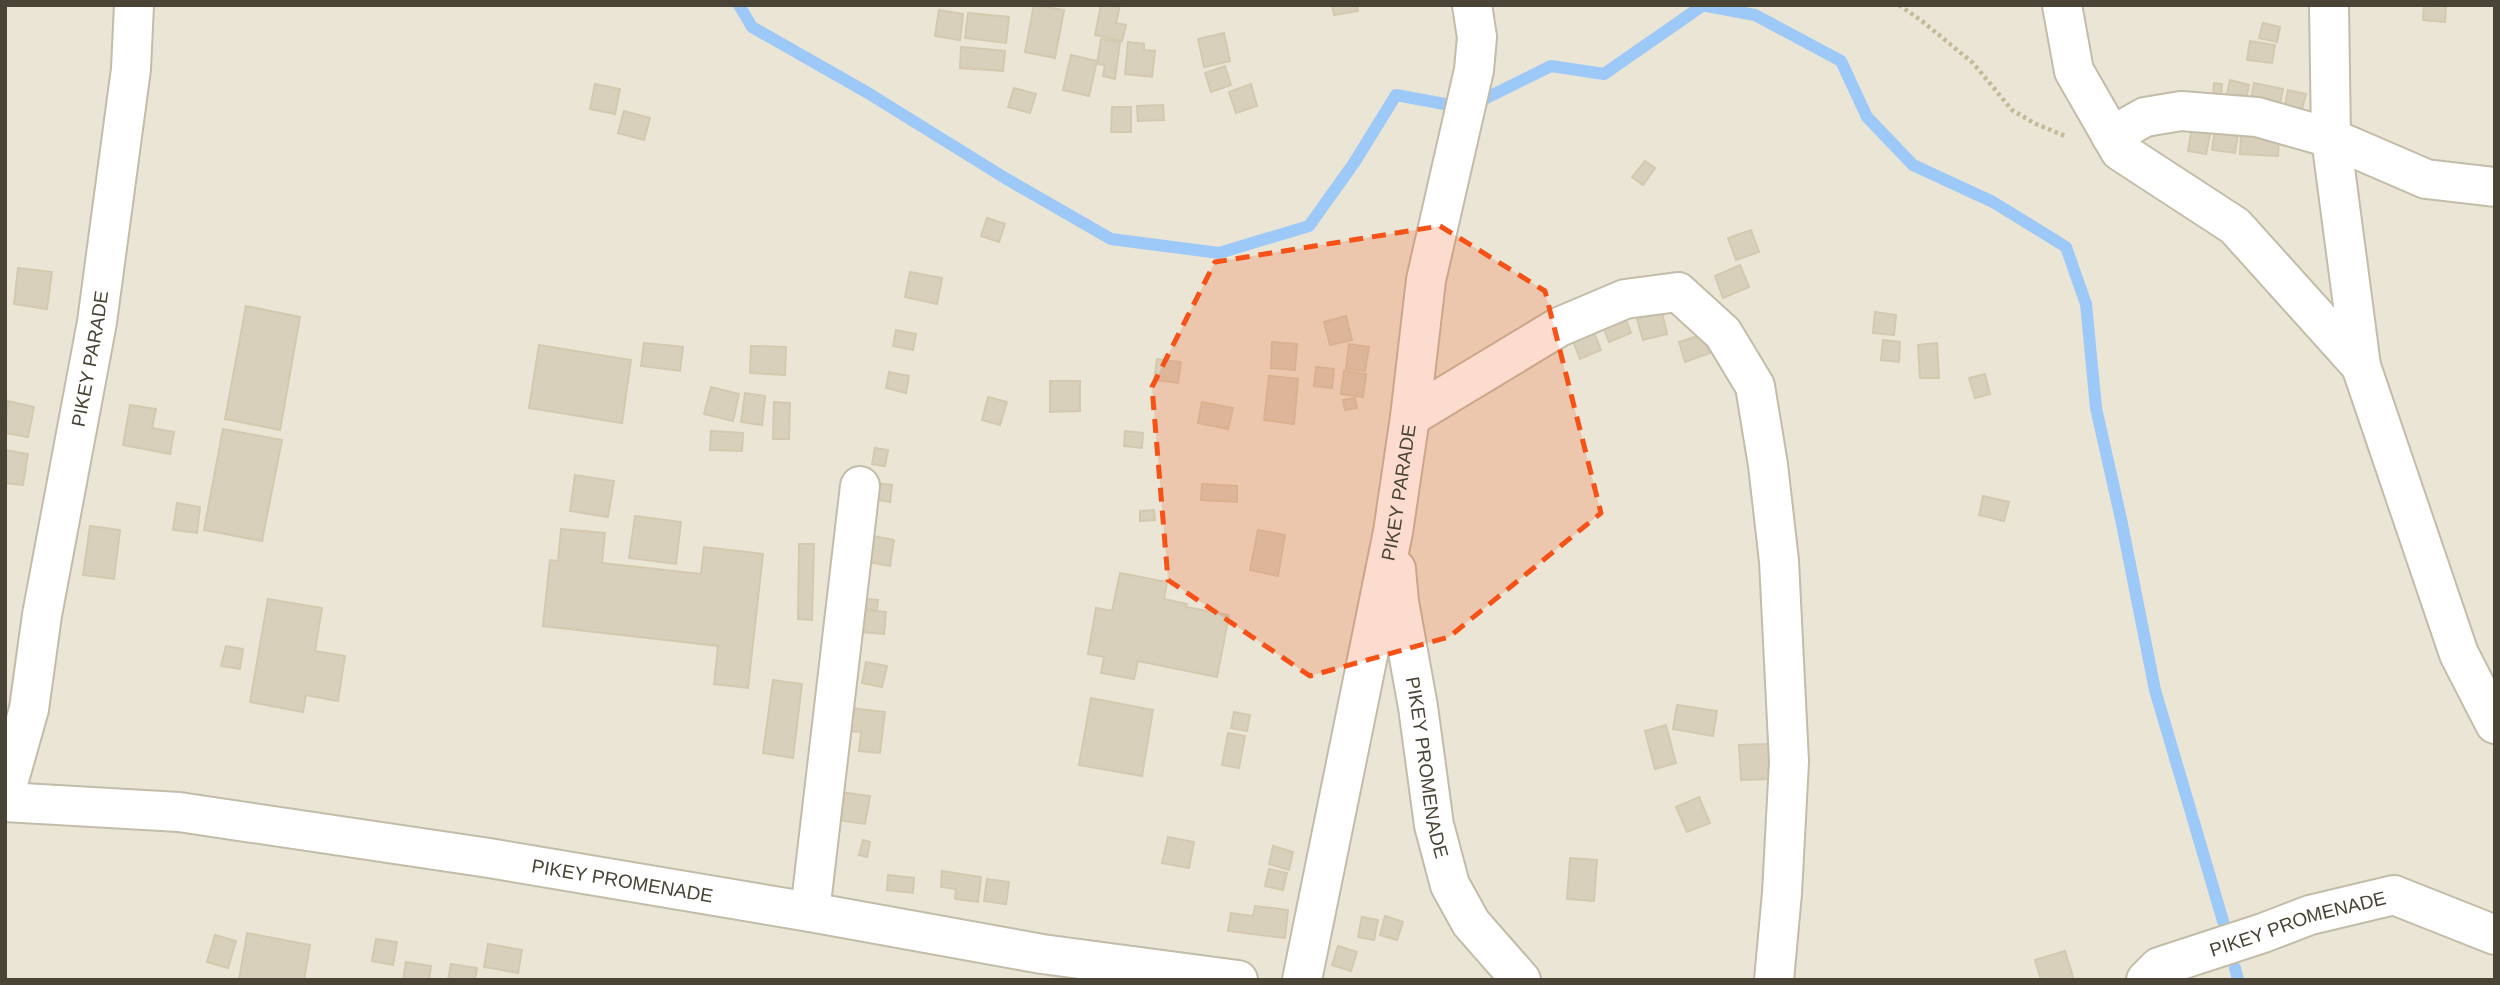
<svg xmlns="http://www.w3.org/2000/svg" width="2500" height="985" font-family="Arial,sans-serif">
<style>
.residential{fill:#eae5d5}
.lines{fill:none;stroke-linecap:round;stroke-linejoin:round}
.stream{stroke:#9dc9f8;stroke-width:12}
.building{fill:#d8d0bb;stroke:#d4c9ae;stroke-width:2}
.minor-casing{stroke:#c2bca8;stroke-width:42}
.path{stroke:#c5ba98;stroke-width:4.5;stroke-dasharray:3.5 3.5;stroke-linecap:butt}
.minor{stroke:#fff;stroke-width:38}
.marked{fill:#f65116;fill-opacity:0.2;stroke:#f65116;stroke-width:5;stroke-dasharray:14 9;stroke-linejoin:round}
.labels{text-anchor:middle;dominant-baseline:central;stroke-width:7;stroke-linejoin:round;paint-order:stroke}
.street-label{font-size:19px;fill:#494435;stroke:#fff}
</style>
<rect width="100%" height="100%" fill="#f5f3e7"/>
<path class="residential" d="M5 5H2495V980H5Z"/>
<g class="lines">
<path class="stream" d="M739 5 752 27 868 93 1005 178 1111 239 1219 253 1309 226 1354 163 1396 95 1466 108 1551 66 1604 74 1702 6
M1701 5 1755 15 1841 61 1867 117 1913 165 1993 202 2066 247 2086 304 2096 408 2121 519 2155 690 2223 921
M2235 968 2238 980"/>
</g>
<path class="building" d="M1034 5 1064 10 1055 58 1025 52Z
M1101 5H1120L1116 23 1126 25 1122 41 1095 35Z
M1332 5H1357L1358 11 1334 15Z
M2424 5H2446L2445 22 2423 20Z
M939 10 963 14 960 40 935 36Z
M968 13 1009 17 1006 43 965 38Z
M2263 23 2280 27 2277 42 2259 38Z
M1224 33 1230 61 1204 67 1198 39Z
M1101 39 1120 42 1115 79 1103 76 1105 65 1097 64Z
M2250 41 2275 45 2272 63 2247 60Z
M1128 42 1144 44V50L1155 51 1152 77 1125 74Z
M961 47 1005 51 1003 71 960 68Z
M1071 55 1097 61 1089 96 1063 90Z
M1225 66 1231 85 1211 92 1205 73Z
M2230 80 2249 85 2245 103 2226 99Z
M2214 83 2222 84 2221 97 2213 96Z
M2254 83 2283 89 2279 109 2250 103Z
M595 84 620 89 615 114 590 109Z
M1251 84 1257 106 1236 113 1229 92Z
M1014 88 1036 94 1030 113 1008 107Z
M2288 90 2306 94 2302 109 2285 105Z
M1163 105 1164 120 1138 121 1137 106Z
M1112 107H1131V132H1111Z
M624 111 650 118 644 140 618 133Z
M2192 127 2211 130 2206 154 2188 151Z
M2215 130 2238 133 2235 153 2212 150Z
M2241 134 2279 136 2278 156 2240 154Z
M1645 161 1655 168 1643 185 1632 177Z
M987 218 1005 224 999 242 981 236Z
M1751 230 1759 252 1736 260 1728 238Z
M1740 265 1749 287 1723 298 1715 276Z
M18 268 52 272 47 309 14 304Z
M910 272 942 278 937 304 905 297Z
M246 306 300 317 280 430 225 419Z
M1662 312 1667 334 1643 340 1637 319Z
M1875 312 1896 315 1894 335 1873 333Z
M1346 316 1352 340 1330 345 1324 322Z
M1625 317 1631 333 1609 342 1603 326Z
M896 330 916 334 913 350 893 346Z
M1594 333 1601 350 1580 359 1573 341Z
M1704 334 1710 353 1685 362 1679 342Z
M1883 340 1900 342 1899 362 1881 360Z
M1272 342 1297 344 1295 370 1271 368Z
M644 343 683 347 680 371 641 366Z
M1937 343 1939 378H1920L1918 345Z
M1349 344 1369 347 1365 371 1346 369Z
M539 345 631 360 622 423 529 408Z
M751 346 786 347 785 375 750 373Z
M1157 359 1181 362 1178 383 1154 380Z
M1316 367 1334 369 1332 388 1314 386Z
M1344 371 1366 374 1363 397 1341 394Z
M889 372 909 376 906 393 886 388Z
M1985 374 1990 394 1975 398 1969 378Z
M1269 376 1298 379 1294 424 1264 420Z
M1050 381H1080V411L1050 412Z
M711 387 739 394 733 421 704 414Z
M745 393 765 396 762 425 741 422Z
M988 397 1007 402 1000 425 982 420Z
M1355 398 1357 408 1345 410 1343 400Z
M8 401 34 407 28 437 5 433Z
M774 402 790 403 789 439H773Z
M1202 402 1233 408 1228 429 1198 423Z
M130 405 156 409 152 428 174 432 170 454 123 445Z
M223 429 282 440 262 541 204 530Z
M711 431 743 433 742 451 710 450Z
M1125 431 1143 433 1142 448 1124 446Z
M875 448 888 450 885 466 872 464Z
M5 450 28 454 23 485 5 483Z
M575 475 614 481 608 517 570 511Z
M875 483 892 485 890 502 873 499Z
M1202 484 1237 486V502L1201 500Z
M1983 496 2009 502 2004 521 1979 515Z
M177 503 200 507 197 533 173 530Z
M1154 510 1155 520 1140 521V511Z
M635 516 681 522 676 564 629 558Z
M90 526 120 530 114 579 83 575Z
M561 529 605 533 602 563 701 574 704 547 763 554 748 688 714 684 718 646 543 626 550 560 558 561Z
M1258 530 1285 535 1278 576 1250 570Z
M873 536 894 540 890 566 868 562Z
M799 544H814L812 620 798 619Z
M1120 573 1167 582 1164 599 1187 604 1186 607 1229 615 1217 677 1138 661 1134 679 1101 673 1104 657 1088 654 1096 608 1112 611Z
M268 599 322 608 315 651 345 656 338 701 306 695 303 712 250 702Z
M867 599 878 600 877 610 866 609Z
M864 610 886 612 884 634 861 632Z
M226 646 243 649 240 669 221 666Z
M866 662 887 666 882 687 862 683Z
M773 680 802 684 793 758 763 753Z
M1091 698 1153 710 1142 776 1079 765Z
M1677 705 1717 711 1713 736 1673 729Z
M843 707 885 712 880 753 859 751 861 732 840 730Z
M1234 712 1250 715 1247 731 1231 728Z
M1666 725 1676 763 1655 769 1645 731Z
M1228 733 1245 736 1239 768 1222 765Z
M1768 744 1770 779 1741 780 1739 745Z
M840 792 870 796 865 824 836 820Z
M1699 797 1710 823 1687 832 1676 807Z
M1168 837 1194 842 1189 868 1162 863Z
M863 840 870 842 867 857 859 855Z
M1273 846 1293 852 1289 870 1269 864Z
M1570 858 1597 860 1594 901 1567 899Z
M1269 869 1287 873 1283 890 1265 886Z
M942 871 981 877 978 902 955 899 956 889 941 887Z
M888 875 914 878 913 893 887 890Z
M987 879 1009 882 1006 904 984 901Z
M1255 906 1288 910 1285 938 1228 931 1231 913 1253 916Z
M1385 916 1403 922 1397 940 1380 935Z
M1362 917 1378 920 1374 940 1358 937Z
M247 933 310 945 304 980H239Z
M215 935 236 941 228 968 207 962Z
M376 939 397 942 393 965 372 961Z
M488 944 522 950 518 973 484 967Z
M1338 946 1357 952 1351 971 1332 965Z
M2065 951 2074 980H2041L2035 960Z
M406 962 431 966 429 980H403Z
M451 964 477 968 475 980H448Z"/>
<g class="lines">
<defs>
<g id="minor">
<path d="M2062 5 2074 71 2120 151 2235 226 2361 366"/>
<path d="M2329 5 2331 138 2361 366 2459 654 2495 724"/>
<path d="M2111 136 2145 117 2181 111 2257 117 2331 138 2426 179 2495 187"/>
<path d="M1410 417 1559 327 1625 299 1678 292 1723 333 1755 386 1768 465 1779 561 1789 762 1782 893 1774 980"/>
<path id="s1" d="M1396 569 1399 602 1418 707 1434 825 1450 885 1471 923 1521 980"/>
<path id="s2" d="M5 794 29 709 42 615 97 322 131 69 134 5"/>
<path id="s3" d="M5 802 179 812 489 858 810 912 1042 954 1238 980"/>
<path d="M810 912 860 486"/>
<path id="s4" d="M1302 980 1393 532 1410 417 1426 280 1474 70 1477 37 1472 5"/>
<path id="s5" d="M2146 980 2159 967 2263 933 2310 915 2394 895 2495 935"/>
</g>
</defs>
<use href="#minor" class="minor-casing"/>
<path class="path" d="M1899 5 1922 21 1973 63 2012 110 2034 123 2065 136"/>
<use href="#minor" class="minor"/>
</g>
<path class="marked" d="M1440 226 1545 291 1601 513 1449 637 1310 676 1168 580 1152 387 1215 262Z"/>
<g class="labels">
<g class="street-label">
<text stroke="none"><textPath href="#s2" startOffset="444">PIKEY PARADE</textPath></text>
<text stroke="none"><textPath href="#s4" startOffset="497">PIKEY PARADE</textPath></text>
<text stroke="none"><textPath href="#s1" startOffset="201">PIKEY PROMENADE</textPath></text>
<text stroke="none"><textPath href="#s3" startOffset="623">PIKEY PROMENADE</textPath></text>
<text stroke="none"><textPath href="#s5" startOffset="164">PIKEY PROMENADE</textPath></text>
</g>
</g>
<rect width="2500" height="985" fill="none" stroke="#494435" stroke-width="14"/>
</svg>
